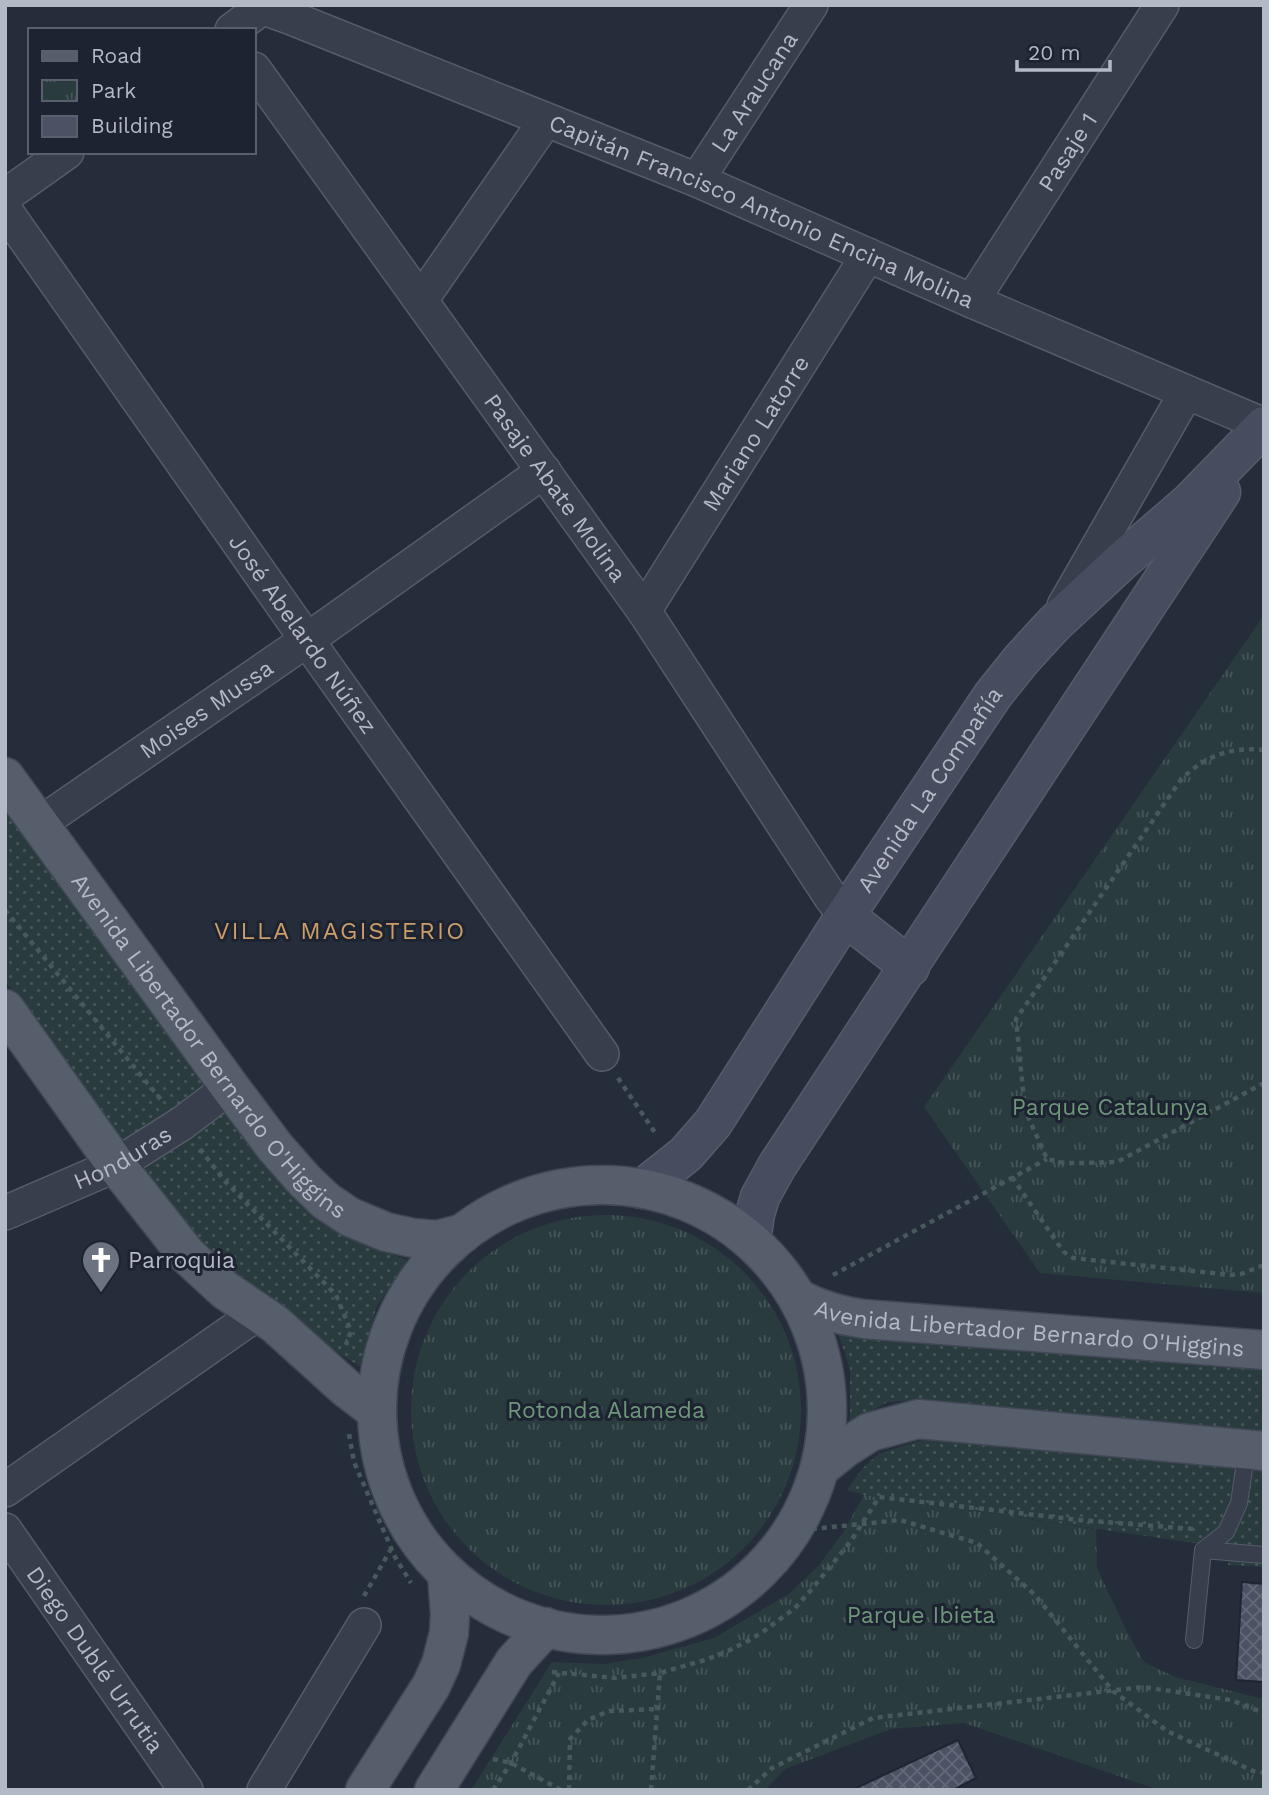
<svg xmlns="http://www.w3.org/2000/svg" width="1269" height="1795" font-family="'Work Sans',sans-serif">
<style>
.grass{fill:url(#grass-dots)}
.park{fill:url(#park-tufts)}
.building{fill:url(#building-cross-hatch);stroke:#1f2532;stroke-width:2}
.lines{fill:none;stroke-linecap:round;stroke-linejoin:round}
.lane-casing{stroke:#565c69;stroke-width:18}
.street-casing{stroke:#565c69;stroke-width:36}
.secondary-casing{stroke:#565c69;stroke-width:41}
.primary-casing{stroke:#414754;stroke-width:41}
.path{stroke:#48585d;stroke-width:4.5;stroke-dasharray:5 5;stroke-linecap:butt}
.lane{stroke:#383e4b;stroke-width:16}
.street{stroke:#383e4b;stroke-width:33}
.secondary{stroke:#474d5e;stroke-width:38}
.primary{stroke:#565d6b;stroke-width:38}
.labels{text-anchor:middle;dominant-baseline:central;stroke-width:6;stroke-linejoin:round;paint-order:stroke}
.street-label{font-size:23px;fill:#b4b9c6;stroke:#1d2330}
.park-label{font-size:23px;fill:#6d967a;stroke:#1d2330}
.poi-label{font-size:23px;fill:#b4b9c6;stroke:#1d2330;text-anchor:start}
.neighbourhood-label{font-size:24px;letter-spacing:2px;fill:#cc9e69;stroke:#1d2330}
</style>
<defs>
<pattern id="grass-dots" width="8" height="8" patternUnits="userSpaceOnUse" patternTransform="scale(1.75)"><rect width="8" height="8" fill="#2a3b3e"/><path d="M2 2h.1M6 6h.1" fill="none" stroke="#465558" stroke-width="1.8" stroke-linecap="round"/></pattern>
<pattern id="park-tufts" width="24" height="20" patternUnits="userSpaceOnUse" patternTransform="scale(1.75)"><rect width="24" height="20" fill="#2a3b3e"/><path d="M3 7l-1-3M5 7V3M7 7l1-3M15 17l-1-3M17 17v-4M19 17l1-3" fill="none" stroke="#465558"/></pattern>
<pattern id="building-cross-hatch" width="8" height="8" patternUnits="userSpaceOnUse" patternTransform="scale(1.75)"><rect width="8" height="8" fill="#4b5263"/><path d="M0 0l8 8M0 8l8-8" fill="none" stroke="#636978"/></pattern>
</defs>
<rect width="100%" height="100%" fill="#252c3a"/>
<path class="grass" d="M5 786 54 854 257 1157 288 1189 344 1236 407 1260 376 1308 362 1368 284 1318 192 1237 117 1137 5 980Z
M837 1330 1264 1367V1434L914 1400 888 1402 850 1422V1369Z
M925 1439 968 1441 1264 1469V1567L1228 1565 1229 1548 864 1495 847 1490 862 1469 878 1454Z"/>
<path class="park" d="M1264 615V1293L1040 1273 924 1107Z
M411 1410a195 195 0 1 1 390 0a195 195 0 1 1-390 0Z
M864 1495 1096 1529 1097 1568 1128 1634 1144 1662 1175 1677 1264 1699V1790H1159L964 1723 891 1729 785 1769 765 1790H471L552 1662 604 1664 642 1658 714 1638 790 1593 819 1565 844 1531Z"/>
<path class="building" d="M1242 1582 1264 1584V1682L1236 1680Z
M958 1740 976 1778 953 1790H852Z"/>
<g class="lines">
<defs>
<path id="lane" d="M1203 1550 1264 1555
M1194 1640 1203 1550 1226 1532 1239 1503 1247 1449"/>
<g id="street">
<path id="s1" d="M256 5 289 17 697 180 972 301 1264 425"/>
<path d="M232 30 262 8 263 5"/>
<path id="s2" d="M254 69 644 611 830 896 845 916"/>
<path id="s3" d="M697 180 811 5"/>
<path d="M5 196 67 152"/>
<path id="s4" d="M5 210 307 640 602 1054"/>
<path d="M421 300 546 120"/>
<path id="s5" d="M972 301 1162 5"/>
<path d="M1064 606 1186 393"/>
<path id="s6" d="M644 611 868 255"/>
<path id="s7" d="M39 824 307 640 544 471"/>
<path id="s8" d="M5 1213 116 1165 181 1124 230 1087"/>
<path d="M5 1490 258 1313"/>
<path id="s9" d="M5 1530 186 1790"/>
<path d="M264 1790 364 1625"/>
</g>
<g id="secondary">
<path d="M845 916 910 967"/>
<path id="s10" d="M642 1189 686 1154 713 1123 845 916 993 695 1021 660 1054 624 1123 560 1189 503 1264 426"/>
<path d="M751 1241 755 1214 760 1197 777 1166 1221 492"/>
</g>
<g id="primary">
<path id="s11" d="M5 777 230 1087 275 1147 305 1181 326 1201 350 1217 386 1232 413 1238 437 1240 461 1234"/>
<path d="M5 1009 116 1165 187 1255 225 1290 275 1324 346 1388 376 1411"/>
<circle cx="602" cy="1410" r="225"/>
<path id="s12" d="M799 1299C820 1310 841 1316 864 1319L1264 1350"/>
<path d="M820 1468 845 1448 870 1432 918 1419 1264 1451"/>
<path d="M365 1790 431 1686 441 1664 449 1633 450 1614 447 1574"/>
<path d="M434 1790 514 1662 546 1627"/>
</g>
</defs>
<use href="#lane" class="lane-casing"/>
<use href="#street" class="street-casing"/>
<use href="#secondary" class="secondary-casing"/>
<use href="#primary" class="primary-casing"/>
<path class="path" d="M1264 750C1231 746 1202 757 1180 781L1016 1019 1025 1110 1047 1159 1064 1163H1085L1117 1162 1264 1083
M5 910 162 1101
M618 1078 656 1134
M200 1149 224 1180 336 1295 351 1331 346 1345
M1012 1177 1058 1244 1064 1252 1073 1258 1230 1275 1241 1274 1264 1265
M833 1275 1047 1159
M349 1434 354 1462 395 1557 411 1583
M792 1531 900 1520 977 1543 1035 1595 1113 1691 1167 1731 1253 1771 1264 1773
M364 1596 391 1549
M552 1672 616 1678 660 1673 705 1660 728 1651 748 1641 764 1631 795 1608 811 1590 851 1541 879 1497 1080 1520 1193 1529
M493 1759 511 1763 561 1790
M493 1790 511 1763 559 1673
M569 1790 570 1739 588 1720 609 1711 658 1709
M651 1790 660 1673
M748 1790 772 1768 873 1718 1143 1687 1231 1700 1264 1713"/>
<use href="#lane" class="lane"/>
<use href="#street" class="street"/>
<use href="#secondary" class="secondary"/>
<use href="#primary" class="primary"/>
</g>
<defs>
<symbol id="church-pin" viewBox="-11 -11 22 30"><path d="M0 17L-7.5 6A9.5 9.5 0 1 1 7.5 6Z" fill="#6b7280" stroke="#1d2330"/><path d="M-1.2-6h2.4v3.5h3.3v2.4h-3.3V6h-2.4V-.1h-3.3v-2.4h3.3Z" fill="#fff"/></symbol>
</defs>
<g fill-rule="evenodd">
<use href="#church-pin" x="79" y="1238" width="44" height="60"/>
</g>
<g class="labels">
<g class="street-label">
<text stroke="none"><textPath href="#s3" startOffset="105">La Araucana</textPath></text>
<text stroke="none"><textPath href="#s5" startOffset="177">Pasaje 1</textPath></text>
<text stroke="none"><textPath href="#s1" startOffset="546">Capitán Francisco Antonio Encina Molina</textPath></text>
<text stroke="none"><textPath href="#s6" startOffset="210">Mariano Latorre</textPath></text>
<text stroke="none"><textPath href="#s2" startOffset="516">Pasaje Abate Molina</textPath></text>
<text stroke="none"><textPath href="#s4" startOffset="518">José Abelardo Núñez</textPath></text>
<text stroke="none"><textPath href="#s7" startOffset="203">Moises Mussa</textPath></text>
<text stroke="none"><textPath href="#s10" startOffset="495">Avenida La Compañía</textPath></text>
<text stroke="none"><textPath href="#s11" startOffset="338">Avenida Libertador Bernardo O'Higgins</textPath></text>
<text stroke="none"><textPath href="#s8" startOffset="130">Honduras</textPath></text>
<text stroke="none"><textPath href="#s12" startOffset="234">Avenida Libertador Bernardo O'Higgins</textPath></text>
<text stroke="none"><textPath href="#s9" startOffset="158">Diego Dublé Urrutia</textPath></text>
</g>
<g class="park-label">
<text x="1110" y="1107">Parque Catalunya</text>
<text x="606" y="1410">Rotonda Alameda</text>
<text x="921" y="1615">Parque Ibieta</text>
</g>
<g class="poi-label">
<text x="128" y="1260">Parroquia</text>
</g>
<g class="neighbourhood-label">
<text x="340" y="931">VILLA MAGISTERIO</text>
</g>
</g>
<rect width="1269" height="1795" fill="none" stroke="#b4b9c6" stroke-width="14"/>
<rect x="28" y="28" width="228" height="126" fill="#1d2330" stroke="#595f6c" stroke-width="2"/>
<rect x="42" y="51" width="35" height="10" fill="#565d6b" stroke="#595f6c" stroke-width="2"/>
<text x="91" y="63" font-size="21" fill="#b4b9c6">Road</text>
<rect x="42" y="80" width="35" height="21" fill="url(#park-tufts)" stroke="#595f6c" stroke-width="2"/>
<text x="91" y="98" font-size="21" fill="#b4b9c6">Park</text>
<rect x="42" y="116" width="35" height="21" fill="#4b5263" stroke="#595f6c" stroke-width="2"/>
<text x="91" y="133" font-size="21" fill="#b4b9c6">Building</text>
<path d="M1017 60v10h93v-10" fill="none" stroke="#b4b9c6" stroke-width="3.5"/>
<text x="1028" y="60" font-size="21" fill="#b4b9c6" stroke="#1d2330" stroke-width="5" paint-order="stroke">20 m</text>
</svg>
